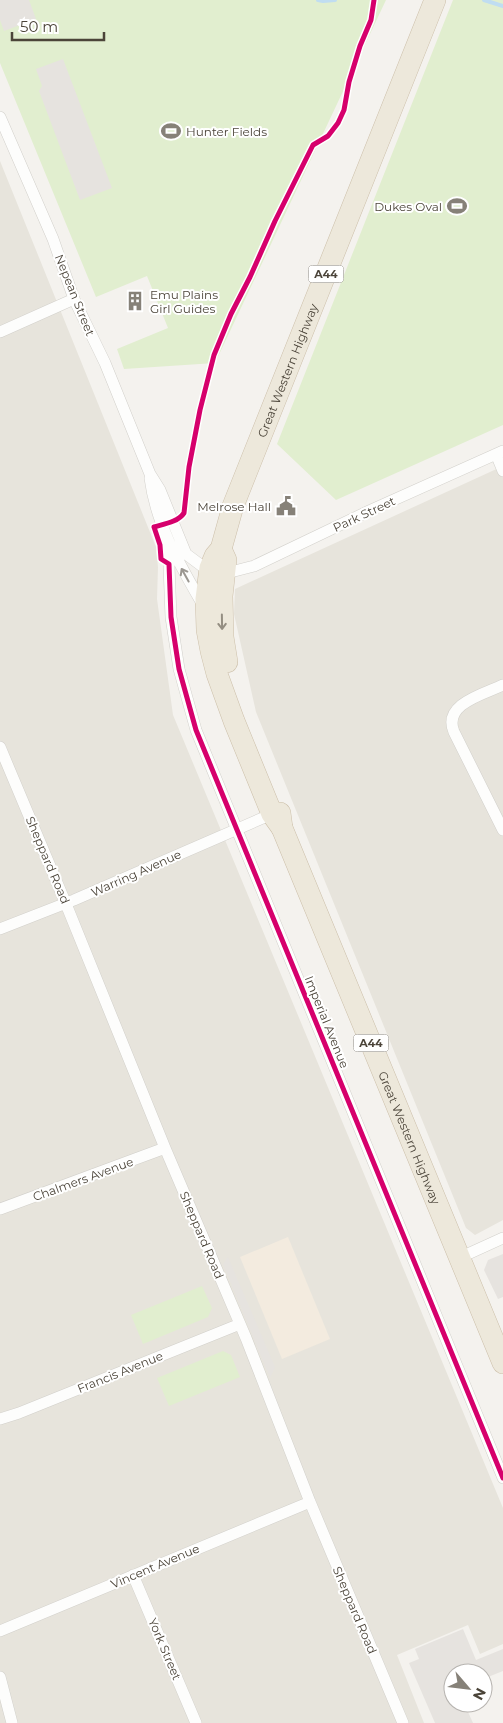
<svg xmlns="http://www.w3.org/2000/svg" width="503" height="1723" font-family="Montserrat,sans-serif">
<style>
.residential{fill:#e7e4dc}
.commercial{fill:#f3ebdf}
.green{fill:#e1eecf}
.parking{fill:#e6e3df}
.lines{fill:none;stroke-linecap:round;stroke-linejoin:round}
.stream{stroke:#c0ddf1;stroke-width:4}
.street-casing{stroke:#d2d0cb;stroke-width:12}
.highway-casing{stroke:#ccbfa9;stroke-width:22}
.street{stroke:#fdfdfc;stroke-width:11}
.highway{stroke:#ede8db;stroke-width:21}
.cycleway-casing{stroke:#fff;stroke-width:8}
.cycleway{stroke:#d6006c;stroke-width:5}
.oneway{stroke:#9b9791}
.oneway2{stroke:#948e82}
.labels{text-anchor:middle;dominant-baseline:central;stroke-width:4;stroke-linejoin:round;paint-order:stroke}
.shield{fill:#fff;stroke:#817c74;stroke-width:1}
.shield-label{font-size:11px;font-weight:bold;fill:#4b4439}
.poi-label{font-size:12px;fill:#4b4439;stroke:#fff;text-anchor:start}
.street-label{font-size:12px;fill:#4b4439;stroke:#fff}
</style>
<rect width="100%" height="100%" fill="#f4f2ee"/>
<path class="residential" d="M0 161 156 547 158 567 157 599 173 715 503 1508V1644L480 1654 468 1625 397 1655 424 1723H0Z
M503 466V1220L475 1235 466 1228 256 712 234 614 235 589Z"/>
<path class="commercial" d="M288 1237 330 1339 282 1359 240 1257Z"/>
<path class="green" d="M0 0H386L215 363 124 369 117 349 168 328 147 276 96 297 0 63Z
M453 0H503V425L336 500 277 444Z
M202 1286 212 1308 208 1317 143 1344 131 1315Z
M223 1351 231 1355 240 1377 169 1406 157 1378Z"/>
<path class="parking" d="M0 0H29L36 19 4 31 0 20Z
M63 59 112 188 80 200 39 91 42 86 36 69Z
M503 1254V1297L498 1299 484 1270 488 1260Z
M228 1257 275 1367 270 1378 223 1264Z
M463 1629 476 1660 503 1649V1671L483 1679V1673H453V1703H464L473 1723H435L409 1663 419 1659 415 1649Z"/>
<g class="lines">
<path class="stream" d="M318 0 323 1 335 0
M484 0 503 6"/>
<defs>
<path id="street" d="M0 117 53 239 74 299 105 363 150 474 160 490 186 554 202 566 210 568
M0 332 74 299
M496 454 503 471
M150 478C156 525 180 565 203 605
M168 540 171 617 179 669 196 730 503 1478
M223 574 254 566 369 511 503 451
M503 685C484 694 442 704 454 732L503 830
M0 747 66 904 165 1148 246 1338 310 1502 403 1723
M0 929 74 900 272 814
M0 1209 165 1148
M459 1258 503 1238
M0 1419 19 1413 240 1324
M133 1575 196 1723
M0 1631 310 1502
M0 1677 12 1723"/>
<g id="highway">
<path d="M221 549 226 560 222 596 223 637 227 662"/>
<path id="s1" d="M280 813 282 828 503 1363"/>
<path id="s2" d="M282 828 272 814 234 721 217 674 211 651 207 630 206 599 210 568 215 556 221 549 233 506 435 0"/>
</g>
</defs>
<use href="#street" class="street-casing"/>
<use href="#highway" class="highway-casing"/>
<use href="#street" class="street"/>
<use href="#highway" class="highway"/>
<defs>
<path id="cycleway" d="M374 0 371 20 360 46 349 82 344 110 338 123 328 136 313 145 275 221 250 277 231 314 214 355 200 410 189 467 184 513C178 522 164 524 154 527L160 545 161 559 169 564 171 617 179 669 196 730 503 1478"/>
</defs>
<use href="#cycleway" class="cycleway-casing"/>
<use href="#cycleway" class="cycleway"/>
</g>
<defs><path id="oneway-shaft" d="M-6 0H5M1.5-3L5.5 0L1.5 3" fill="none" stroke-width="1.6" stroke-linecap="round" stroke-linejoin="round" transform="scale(1.25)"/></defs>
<use class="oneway" href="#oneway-shaft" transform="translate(185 575) rotate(-119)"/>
<use class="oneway2" href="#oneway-shaft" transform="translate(222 622) rotate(89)"/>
<defs>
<symbol id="stadium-bare" viewBox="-9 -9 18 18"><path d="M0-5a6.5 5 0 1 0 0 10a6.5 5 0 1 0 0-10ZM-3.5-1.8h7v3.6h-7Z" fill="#868178" stroke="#fff" stroke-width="2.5" paint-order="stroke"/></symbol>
<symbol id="building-bare" viewBox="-9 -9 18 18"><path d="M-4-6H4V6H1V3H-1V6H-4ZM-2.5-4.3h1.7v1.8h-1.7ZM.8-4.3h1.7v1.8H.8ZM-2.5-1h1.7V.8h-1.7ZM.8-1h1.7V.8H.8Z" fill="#868178" stroke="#fff" stroke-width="2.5" paint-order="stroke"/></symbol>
<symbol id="civic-bare" viewBox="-9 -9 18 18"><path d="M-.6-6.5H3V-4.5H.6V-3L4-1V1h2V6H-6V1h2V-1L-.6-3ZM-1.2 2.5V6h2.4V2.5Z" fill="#868178" stroke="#fff" stroke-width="2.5" paint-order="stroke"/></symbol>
</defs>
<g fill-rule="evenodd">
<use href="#stadium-bare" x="157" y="117" width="28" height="28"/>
<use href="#stadium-bare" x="443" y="192" width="28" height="28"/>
<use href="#building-bare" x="121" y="287" width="28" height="28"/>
<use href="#civic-bare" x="272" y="492" width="28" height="28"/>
</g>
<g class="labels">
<g class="shield">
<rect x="308.5" y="265.5" width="35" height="17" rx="4"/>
<rect x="353.5" y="1034.5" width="35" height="17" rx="4"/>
</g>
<g class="shield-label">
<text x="326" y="274">A44</text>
<text x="371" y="1043">A44</text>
</g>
<g class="poi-label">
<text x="186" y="131">Hunter Fields</text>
<text x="442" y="206" text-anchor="end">Dukes Oval</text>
<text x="150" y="294">Emu Plains<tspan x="150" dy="14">Girl Guides</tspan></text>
<text x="271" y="506" text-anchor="end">Melrose Hall</text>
</g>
<g class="street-label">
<text transform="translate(75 295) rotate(68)">Nepean Street</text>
<text stroke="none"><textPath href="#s2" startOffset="488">Great Western Highway</textPath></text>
<text transform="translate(364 514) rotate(-25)">Park Street</text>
<text transform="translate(48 860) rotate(67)">Sheppard Road</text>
<text transform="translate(136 873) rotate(-24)">Warring Avenue</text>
<text transform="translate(327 1022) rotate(68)">Imperial Avenue</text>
<text stroke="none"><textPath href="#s1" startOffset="350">Great Western Highway</textPath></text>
<text transform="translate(83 1179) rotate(-20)">Chalmers Avenue</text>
<text transform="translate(202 1235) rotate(67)">Sheppard Road</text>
<text transform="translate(120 1372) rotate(-22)">Francis Avenue</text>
<text transform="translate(155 1566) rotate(-23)">Vincent Avenue</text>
<text transform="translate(355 1610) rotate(67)">Sheppard Road</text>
<text transform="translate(165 1649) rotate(67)">York Street</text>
</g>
</g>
<g transform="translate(468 1688) rotate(118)"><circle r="24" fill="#ffffff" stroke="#b7b4b0"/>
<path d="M0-4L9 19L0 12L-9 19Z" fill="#868178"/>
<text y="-8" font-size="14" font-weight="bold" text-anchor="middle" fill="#4b4439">N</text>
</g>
<path d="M12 32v8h92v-8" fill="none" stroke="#4b4439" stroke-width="2.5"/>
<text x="20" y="32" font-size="15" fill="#4b4439" stroke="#ffffff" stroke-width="4" paint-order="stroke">50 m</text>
</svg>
